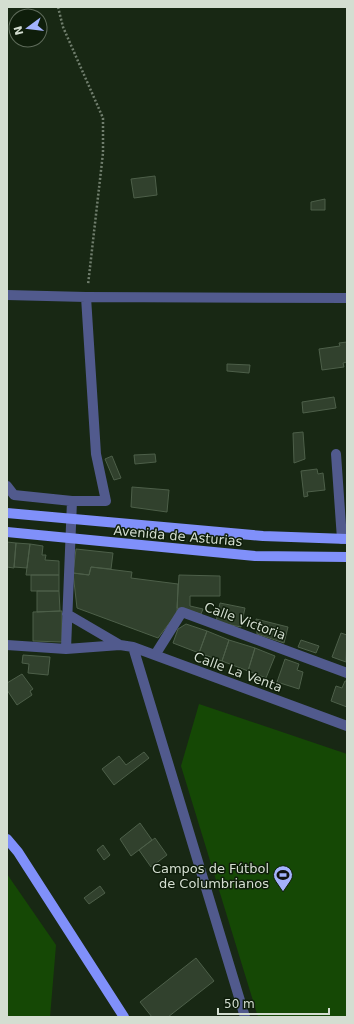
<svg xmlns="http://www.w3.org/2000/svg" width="354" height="1024" font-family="'DejaVu Sans',sans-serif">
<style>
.green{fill:#154805}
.building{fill:#31412d;stroke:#4d5f49}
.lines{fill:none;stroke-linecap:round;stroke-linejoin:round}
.path{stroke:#707e6d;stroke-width:2.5;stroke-dasharray:2 2;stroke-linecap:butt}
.minor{stroke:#515a8d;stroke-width:10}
.major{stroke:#8090fa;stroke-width:10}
.labels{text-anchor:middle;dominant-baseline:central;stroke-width:3;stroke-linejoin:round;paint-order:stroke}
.street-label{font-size:13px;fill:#d4ded1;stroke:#0f1e0b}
.poi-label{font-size:13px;fill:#d4ded1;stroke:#0f1e0b;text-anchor:end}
</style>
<rect width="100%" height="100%" fill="#182814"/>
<path class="green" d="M199 704 347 754V1017H258L181 766Z
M7 874 56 945 50 1017H7Z"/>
<path class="building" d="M155 176 157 195 134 198 131 179Z
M325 199V210H311V202Z
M347 342V362L343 363 344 367 322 370 319 349 340 346 339 343Z
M227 364 250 365 249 373 227 371Z
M334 397 336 408 303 413 302 402Z
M303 432 305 459 294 463 293 433Z
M155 454 156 462 135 464 134 455Z
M112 456 121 478 114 480 105 459Z
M317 469 318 474 323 473 325 490 307 492 308 496 304 497 301 471Z
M132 487 169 490 167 512 131 507Z
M7 542 16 543 14 568 7 567Z
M16 543 30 544 27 568 14 567Z
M30 544 43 546 42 555H46L45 560 59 561V575H26Z
M76 549 113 553 111 569 91 567 89 575 73 573Z
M91 567 132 572 131 578 178 584 177 613 158 638 77 608 73 573 89 575Z
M31 575H59V591H31Z
M179 575 220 576V596H190V606L203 609 201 614 177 608Z
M37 591H59L60 611 37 612Z
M220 603 245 608 241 627 216 622Z
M62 611V642L33 641V612Z
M256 619 288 627 284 643 257 634Z
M186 624 207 631 199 653 173 643 178 629Z
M207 631 229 640 222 661 199 653Z
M341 633 347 635 346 662 332 657Z
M229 640 255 648 248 671 222 661Z
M301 640 319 646 316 653 298 647Z
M255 648 275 656 266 678 248 671Z
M23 655 50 657 48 675 28 673 29 664 22 663Z
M285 659 299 664 297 670 303 672 299 689 277 682Z
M22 674 33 689 30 691 32 695 17 705 7 690V683Z
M345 681H347V707L331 701 336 686 342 688Z
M144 752 149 758 114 785 102 769 119 756 126 765Z
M140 823 152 840 131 856 120 839Z
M155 838 167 855 151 867 139 850Z
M103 845 110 855 104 860 97 850Z
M100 886 105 893 89 904 84 898Z
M196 958 214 981 168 1017H152L140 1002Z"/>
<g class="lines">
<path class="path" d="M58 7 63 27 103 118V153L88 285"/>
<path class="minor" d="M7 295 86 297 347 298
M336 454 342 539
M7 486 14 495 72 501H106L96 454 86 297
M67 614 120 645
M7 645 66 649 120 645 133 647 347 726
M133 647 245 1017
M66 649 72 501
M155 655 182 612 347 673"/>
<path class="major" d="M7 513 263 536 347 539
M7 532 255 556 347 557
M7 839 18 852 124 1017"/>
</g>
<defs>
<symbol id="stadium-pin" viewBox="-11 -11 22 30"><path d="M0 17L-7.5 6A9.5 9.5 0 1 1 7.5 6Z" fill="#a3b2fd" stroke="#0f1e0b"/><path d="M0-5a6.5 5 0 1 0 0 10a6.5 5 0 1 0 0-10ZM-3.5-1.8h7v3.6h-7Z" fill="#111"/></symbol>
</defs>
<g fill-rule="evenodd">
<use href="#stadium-pin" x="272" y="864" width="22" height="30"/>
</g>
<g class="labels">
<g class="street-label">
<text transform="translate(178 536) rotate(5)">Avenida de Asturias</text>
<text transform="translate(245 621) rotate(20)">Calle Victoria</text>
<text transform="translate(238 672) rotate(20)">Calle La Venta</text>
</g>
<g class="poi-label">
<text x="269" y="868">Campos de Fútbol<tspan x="269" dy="15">de Columbrianos</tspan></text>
</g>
</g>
<rect width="354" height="1024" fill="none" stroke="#d4ded1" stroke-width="16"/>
<g transform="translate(28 28) rotate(255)"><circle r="19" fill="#0f1e0b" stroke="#5e6b5a"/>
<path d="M0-3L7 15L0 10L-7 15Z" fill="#a3b2fd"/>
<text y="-6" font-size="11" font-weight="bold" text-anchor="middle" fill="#d4ded1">N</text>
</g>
<path d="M218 1008v6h111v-6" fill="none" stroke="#d4ded1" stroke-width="2"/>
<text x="224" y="1008" font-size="12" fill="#d4ded1" stroke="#0f1e0b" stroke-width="3" paint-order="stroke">50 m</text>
</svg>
